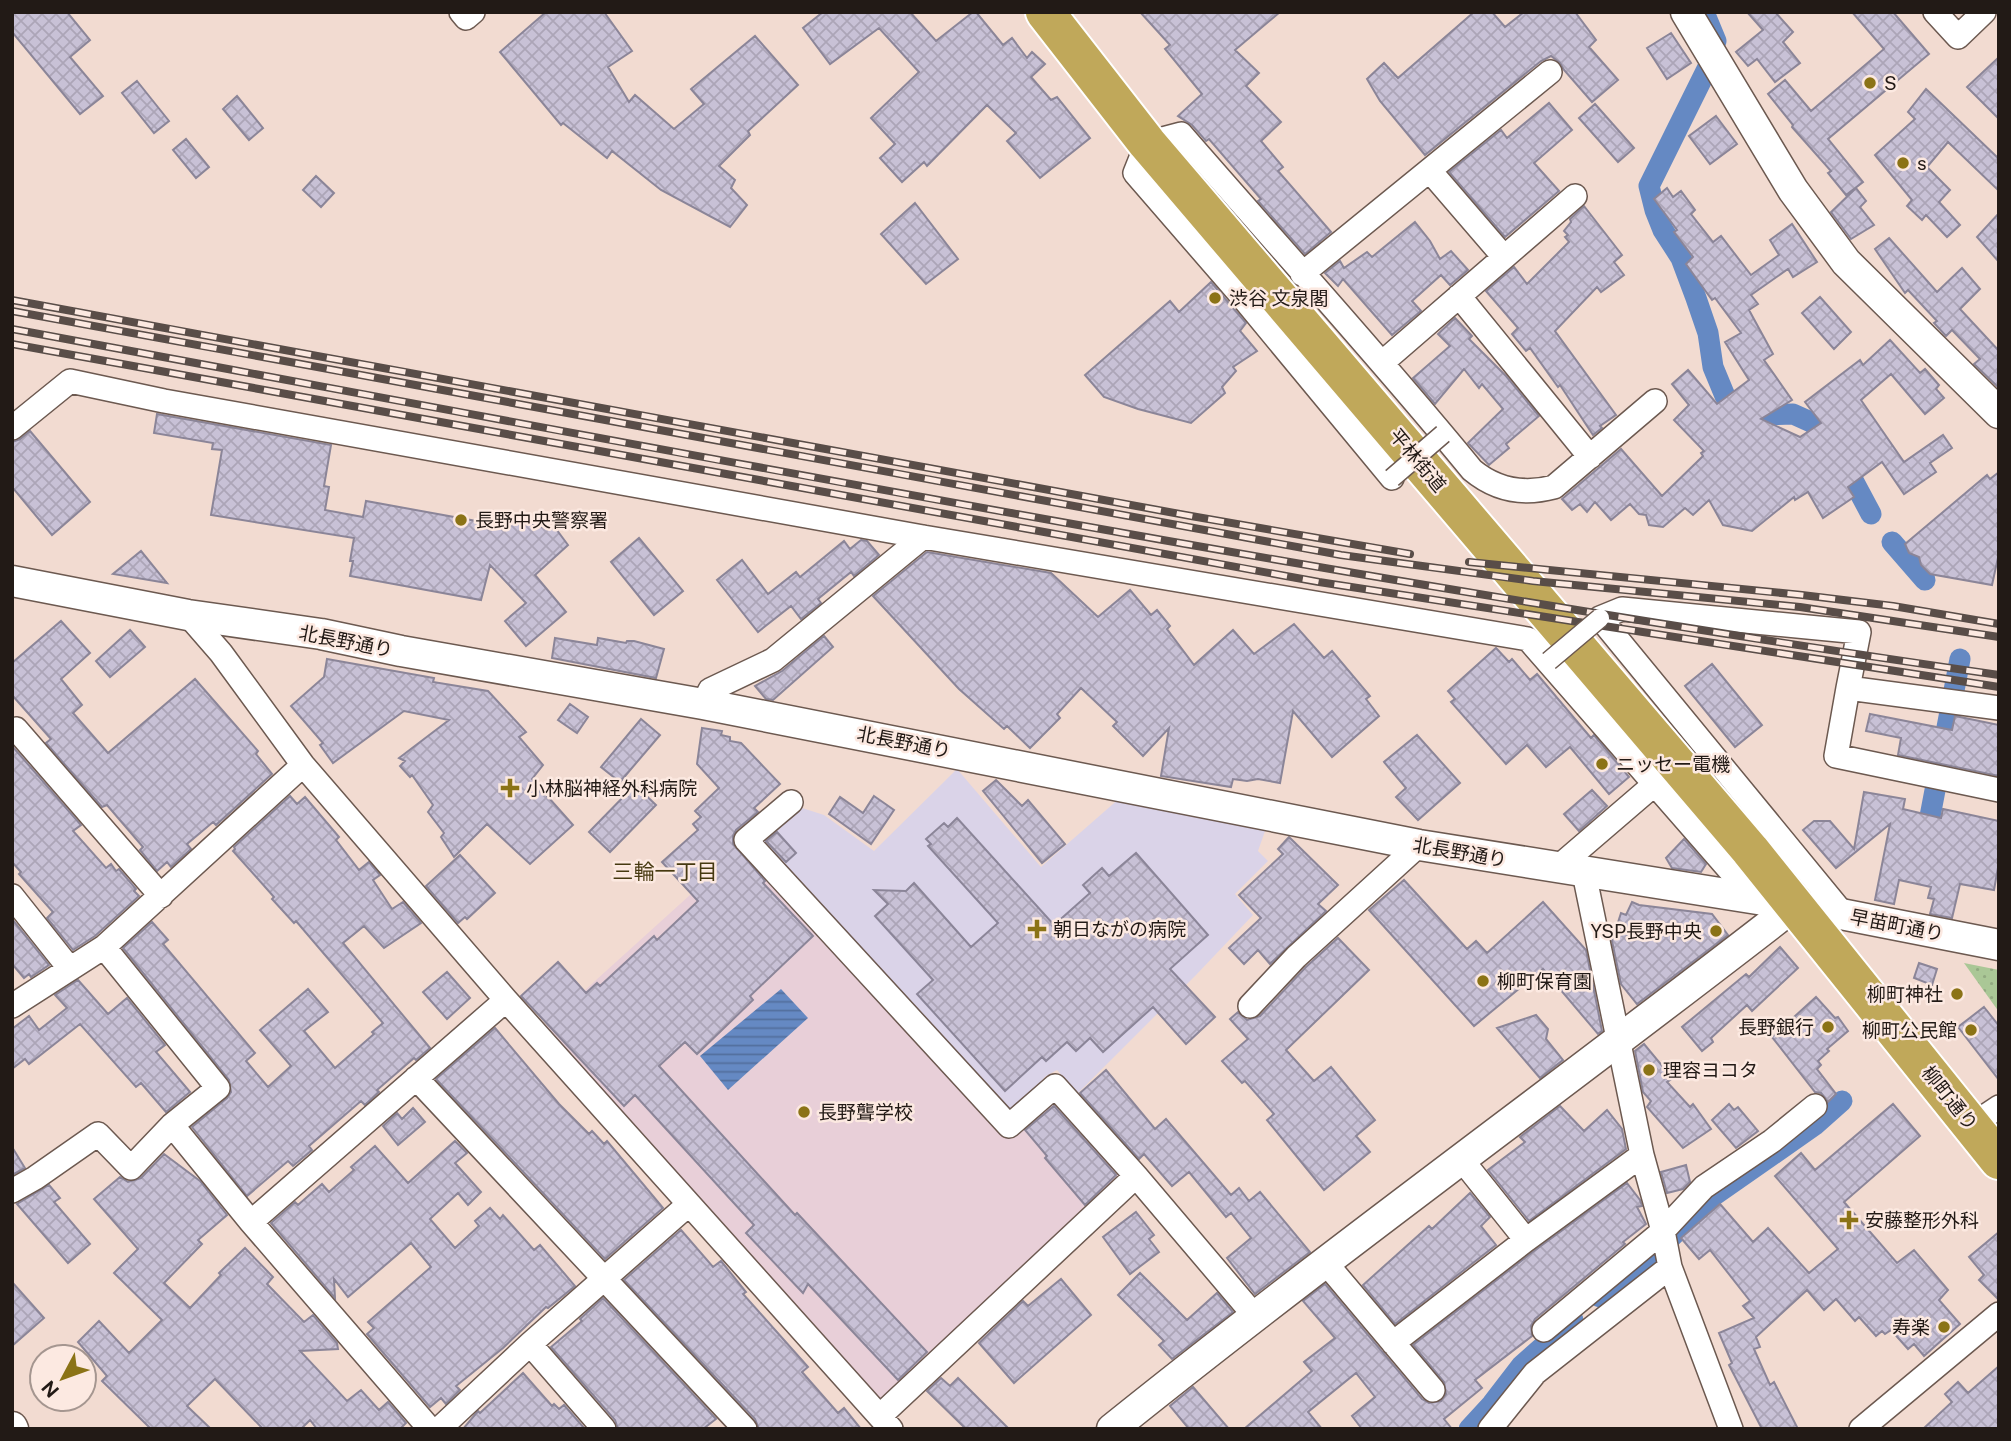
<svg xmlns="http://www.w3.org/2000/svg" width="2011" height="1441" font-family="'Public Sans','Noto Sans JP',sans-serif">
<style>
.education{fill:#e8cfd8}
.medical{fill:#dad3e8}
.grass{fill:url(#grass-dots)}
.water{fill:url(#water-rules)}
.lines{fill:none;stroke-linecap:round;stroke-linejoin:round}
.canal{stroke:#6589c3;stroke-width:21}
.building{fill:url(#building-cross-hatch);stroke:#8b8598;stroke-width:2}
.minor-casing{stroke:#6c5950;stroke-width:26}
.tertiary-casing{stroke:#6c5950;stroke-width:33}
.trunk-casing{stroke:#fff;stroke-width:42}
.minor{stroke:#fff;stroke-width:23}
.tertiary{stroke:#fff;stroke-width:30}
.trunk{stroke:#c0a85a;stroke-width:38}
.rail-casing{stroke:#594d48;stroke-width:8}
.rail{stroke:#fce9e1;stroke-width:5;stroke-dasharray:16;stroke-linecap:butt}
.pedestrian-bridge-casing{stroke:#6c5950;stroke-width:21;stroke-linecap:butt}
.pedestrian-bridge{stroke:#fff;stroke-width:18}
.poi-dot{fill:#8b7316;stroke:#fce9e1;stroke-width:2.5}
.labels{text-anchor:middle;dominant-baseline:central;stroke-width:5;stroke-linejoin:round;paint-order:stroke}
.poi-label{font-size:19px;fill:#221a16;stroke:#fce9e1;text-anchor:start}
.street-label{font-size:19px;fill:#221a16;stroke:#fce9e1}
.neighbourhood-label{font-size:21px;fill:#463910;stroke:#fce9e1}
</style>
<defs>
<pattern id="grass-dots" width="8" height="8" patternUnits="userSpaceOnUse" patternTransform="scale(1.75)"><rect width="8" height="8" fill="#aac796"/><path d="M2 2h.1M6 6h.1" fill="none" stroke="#92aa81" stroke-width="1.8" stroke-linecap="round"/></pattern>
<pattern id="water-rules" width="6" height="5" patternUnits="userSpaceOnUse" patternTransform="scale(1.75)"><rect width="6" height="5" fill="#6589c3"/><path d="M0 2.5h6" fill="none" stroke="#536f9d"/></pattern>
<pattern id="building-cross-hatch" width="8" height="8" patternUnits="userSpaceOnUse" patternTransform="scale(1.75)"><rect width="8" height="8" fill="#c8c1d6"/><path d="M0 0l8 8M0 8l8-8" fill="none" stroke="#aca5b7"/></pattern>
</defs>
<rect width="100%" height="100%" fill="#f2dbd1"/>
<path class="education" d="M743 847 1008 1132 1057 1092 1131 1177 880 1406 542 1029Z"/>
<path class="medical" d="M957 769 1041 867 1121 797 1265 831 1258 851 1268 861 1235 894 1253 915 1196 975 1078 1093 1057 1070 1046 1076 1016 1108 1005 1109 756 843 796 806 824 815 874 851Z"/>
<path class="grass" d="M1964 963 1999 970V1012Z"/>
<path class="water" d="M781 989 808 1018 728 1090 700 1056Z"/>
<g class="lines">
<path class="canal" d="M1704 12 1716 41
M1707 69 1649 186 1655 210 1663 230 1681 258 1696 298 1708 333 1713 367 1725 396 1742 409 1765 415 1793 414 1813 423 1847 469 1871 514
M1892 542 1925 580
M1928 827 1960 659
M1600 1297 1648 1260 1712 1197 1815 1125 1842 1101
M1469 1429 1492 1404 1522 1365 1573 1320"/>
</g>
<path class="building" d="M12 12H67L90 40 70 57 103 96 80 114 12 32Z
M546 12H604L632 51 608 67 629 102 635 95 674 129 704 104 691 89 755 36 798 85 748 131 750 135 719 166 735 180 731 188 747 205 730 227 661 190 612 151 607 158 563 123 561 125 500 52Z
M823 12H910L936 41 973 12H976L1003 45 1012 38 1027 58 1032 52 1045 64 1031 77 1051 100 1057 97 1090 138 1040 178 1007 141 1016 133 987 105 927 166 924 162 902 182 880 158 895 144 871 118 919 72 879 28 830 64 803 28Z
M1140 12H1280L1235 50 1259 73 1246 86 1281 122 1261 141 1283 167 1278 171 1331 232 1305 254 1258 201 1261 199 1209 139 1206 141 1192 125 1178 116 1202 94 1165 49 1170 45Z
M1474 12H1492L1505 27 1524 12H1575L1596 40 1589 47 1618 80 1592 102 1564 70 1560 63 1551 56 1541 61 1425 155 1380 101 1367 79 1384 63 1398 78Z
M1747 12H1775L1793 32 1783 42 1800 63 1775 82 1757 59 1748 66 1736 52 1763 30Z
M1852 12H1893L1929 54 1828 139 1863 182 1846 195 1828 173 1831 171 1792 127 1793 125 1768 94 1785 80 1811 111 1884 49Z
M1671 33 1691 63 1667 79 1647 48Z
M1999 57V119L1967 87Z
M137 81 169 121 154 133 122 93Z
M1926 89 1999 159V191L1948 142 1927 167 1950 190 1939 202 1960 225 1947 237 1926 215 1922 220 1907 206 1912 200 1875 155 1915 119 1908 112Z
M237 96 263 128 249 140 223 109Z
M1549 103 1572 130 1534 163 1559 191 1505 237 1449 172 1501 130 1507 138Z
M1595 104 1634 148 1618 162 1579 118Z
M1716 116 1737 144 1710 164 1689 136Z
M186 139 209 167 196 178 173 150Z
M316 176 334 193 321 207 303 190Z
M1667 188 1673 197 1681 191 1695 210 1691 214 1713 242 1721 236 1751 275 1779 255 1770 240 1792 224 1817 262 1793 277 1788 269 1751 295 1758 304 1749 310 1773 354 1764 360 1792 400 1761 419 1800 437 1821 423 1805 402 1860 360 1863 365 1890 340 1920 373 1925 369 1939 385 1936 389 1944 398 1925 414 1891 374 1861 400 1904 462 1943 435 1952 448 1930 463 1936 472 1904 494 1882 462 1848 487 1854 497 1823 518 1808 492 1795 500 1794 497 1752 531 1723 525 1709 500 1693 515 1685 508 1663 527 1649 525 1646 515 1639 514 1630 504 1611 520 1595 502 1587 512 1580 504 1572 510 1562 499 1621 449 1662 496 1703 456 1701 453 1704 451 1674 420 1689 405 1672 384 1688 370 1717 404 1749 380 1725 342 1741 333 1715 298 1712 300 1686 264 1693 257 1674 232 1677 230 1654 199Z
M1856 188 1866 201 1860 207 1874 225 1851 239 1831 212Z
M915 203 958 259 926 284 881 234Z
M1584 206 1622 255 1614 262 1624 275 1601 292 1597 287 1555 331 1616 415 1600 426 1602 428 1593 435 1560 385 1558 387 1530 348 1526 351 1512 334 1518 328 1486 291 1514 267 1527 284 1569 242 1565 237 1568 235 1564 231 1571 222 1570 219Z
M1999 213V262L1977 237Z
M1415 222 1430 241 1440 259 1451 251 1468 270 1450 285 1441 275 1412 301 1421 311 1392 335 1343 279 1338 286 1325 273 1340 261 1344 268 1367 252 1372 257Z
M1889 238 1937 292 1962 268 1980 289 1960 309 1999 351V388L1974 364 1980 359 1952 330 1946 336 1934 323 1937 321 1908 290 1905 293 1875 249Z
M1211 282 1246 323 1240 331 1257 351 1233 367 1236 371 1222 387 1225 393 1191 423 1138 409 1104 397 1085 375 1170 301 1179 312Z
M1820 297 1851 332 1834 349 1802 313Z
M1455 318 1472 336 1469 339 1506 376 1539 416 1506 444 1509 448 1489 465 1468 443 1503 409 1482 384 1479 388 1464 369 1435 404 1413 378 1450 346 1438 334Z
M157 414 331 445 324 486 329 487 325 510 363 517 366 501 504 526 505 520 556 529 568 545 535 575 566 612 526 646 505 621 526 603 490 565 481 600 350 576 353 561H350L354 538 211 515 222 450 212 449 213 443 154 433Z
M30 431 90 502 52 535 12 487V442L20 439Z
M1999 472V553L1992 585 1930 574 1921 565 1919 557 1909 553 1905 544 1987 475 1990 479Z
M639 538 683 591 654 615 611 562Z
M861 540 867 541 879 555 854 576 851 572 818 599 821 603 801 619 791 606 758 632 717 580 742 560 768 594 796 572 800 577 844 541 850 549Z
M141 551 167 583 113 574Z
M927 552 1051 573 1098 617 1130 590 1151 615 1157 610 1170 626 1167 629 1194 665 1233 630 1254 654 1294 624 1324 658 1332 651 1370 696 1366 699 1379 716 1332 757 1293 711 1280 783 1258 779 1247 781 1233 779 1231 787 1161 776 1169 728 1143 756 1113 726 1117 722 1081 688 1057 714 1060 718 1030 748 1007 726 1004 729 959 689 873 596Z
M61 621 90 653 61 679 82 705 73 713 108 753 195 679 258 751 256 754 272 774 216 825 213 822 187 844 191 849 171 867 167 862 157 871 140 850 143 847 107 805 102 807 46 743 51 739 12 695V663Z
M130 630 145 647 110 677 96 661Z
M824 636 833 647 773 700 766 699 755 686 782 671Z
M555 638 597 645 598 638 626 643 627 641H634L664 649 656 678 552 658Z
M1496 648 1509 662 1512 659 1530 680 1537 674 1591 738 1594 735 1629 777 1609 794 1570 747 1546 767 1527 745 1506 764 1451 702 1455 699 1448 691Z
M327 659 434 678 433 682 488 691 526 732 519 737 543 765 532 779 573 825 530 864 487 824 454 857 441 837 444 833 428 812 433 805 412 775 410 777 400 766 405 761 399 758 449 720 404 711 333 763 320 745 323 743 291 706 324 677Z
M1712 664 1762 725 1735 747 1685 686Z
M570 704 588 717 577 733 558 720Z
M1870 714 1952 730 1955 716 1999 725V776L1898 755 1901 738 1866 731Z
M641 719 660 735 620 782 601 767Z
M702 728 722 731 721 735 730 737V741L741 743 780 784 754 808 758 812 736 830 733 836V844L765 881 763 883 813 936 750 996 753 1000 697 1054 685 1042 659 1066 795 1215 797 1213 927 1352 898 1380 808 1284 803 1293 746 1233 754 1225 635 1095 624 1106 521 996 558 962 586 993 597 983 600 986 654 936 657 940 698 901 662 862 698 830 693 824 701 817 695 811 719 788 697 764Z
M1417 735 1460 783 1418 820 1396 797 1406 788 1384 762Z
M12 746 81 825 73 831 106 868 111 864 116 871 119 869 136 889 134 891 139 896 95 936 73 950 47 918 53 912 19 874 21 872 12 862Z
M996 780 1022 806 1028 800 1065 844 1042 863 983 791Z
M635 785 656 805 610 852 589 832Z
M1592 790 1607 806 1579 831 1564 814Z
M1864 792 1905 799 1903 809 1941 818 1943 809 1999 821V862L1994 890 1960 884 1952 918 1930 914 1934 899 1928 898 1931 887 1899 880 1894 904 1875 900 1890 824 1836 868 1803 830 1814 821H1830L1854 849Z
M290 796 297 804 305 797 339 837 336 840 359 870 369 862 380 875 373 880 392 909 403 902 421 923 384 948 364 926 343 943 430 1048 416 1060 414 1058 377 1090 379 1092 365 1105 361 1101 309 1146 312 1150 293 1166 288 1161 247 1196 192 1127 227 1098 231 1092 229 1080 123 948 152 922 168 940 163 944 255 1053 246 1061 268 1087 291 1066 260 1030 308 989 328 1012 304 1031 335 1068 374 1034 372 1032 383 1023 296 921 294 923 272 899 274 897 233 851 235 849 234 847Z
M874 796 894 810 871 844 829 814 840 797 863 813Z
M957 818 1054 925 1090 893 1083 885 1102 868 1109 876 1136 853 1208 935 1170 969 1215 1017 1186 1044 1153 1007 1103 1052 1090 1038 1076 1051 1067 1042 1046 1061 1042 1057 1005 1091 917 994 933 980 875 916 888 904 874 890 906 891 914 883 971 947 998 923 928 846 931 844 926 839 944 823 948 827Z
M777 832 796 853 786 862 766 841Z
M1289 837 1338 885 1318 904 1326 911 1270 964 1258 950 1244 964 1229 948 1261 918 1239 895 1283 854 1278 849Z
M1684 839 1706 864 1701 872 1672 868 1666 858Z
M460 855 495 893 467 919 465 917 458 923 426 886Z
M1404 880 1467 949 1476 941 1487 953 1543 902 1586 950 1602 1031 1598 1034 1543 969 1474 1026 1369 910Z
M1632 902 1639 905 1712 914 1728 935 1637 1004 1621 984 1612 941 1621 913 1626 915Z
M12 919 49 965 31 977 29 974 24 978 12 964Z
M1338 938 1369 970 1286 1050 1314 1081 1331 1067 1375 1120 1356 1136 1370 1152 1324 1190 1267 1120 1274 1114 1245 1081 1242 1083 1222 1061 1248 1039 1230 1019 1238 1012 1247 1020 1260 1016 1306 967Z
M1780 947 1798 968 1752 1011 1747 1005 1711 1038 1713 1042 1702 1051 1682 1027 1746 974 1749 977Z
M1919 963 1937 969 1932 985 1914 978Z
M447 972 470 998 447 1019 423 992Z
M78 980 108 1014 127 998 165 1045 156 1052 190 1092 166 1112 141 1083 136 1087 80 1024 29 1064 25 1059 12 1069V1029L29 1016 39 1030 67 1008 55 995Z
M1816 997 1835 1018 1838 1017 1848 1031 1827 1049 1829 1051 1818 1061 1821 1065 1817 1069 1836 1094 1828 1102 1821 1093 1815 1092 1772 1037Z
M1984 1007 1999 1026V1080L1958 1027Z
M1536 1015 1548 1029 1546 1039 1563 1060 1540 1078 1497 1028Z
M495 1028 559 1104 589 1134 592 1131 604 1144 607 1141 663 1208 605 1259 436 1079Z
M1644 1044 1669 1074 1667 1077 1670 1080 1667 1082 1690 1107 1693 1104 1711 1129 1683 1148 1647 1107 1651 1101 1643 1092 1635 1051Z
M1106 1070 1155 1129 1166 1119 1231 1195 1239 1188 1249 1201 1260 1192 1310 1252 1255 1294 1227 1258 1251 1238 1231 1213 1226 1217 1189 1172 1172 1186 1144 1154 1139 1159 1080 1093Z
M1729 1104 1734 1110 1738 1107 1758 1131 1736 1148 1712 1120Z
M1893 1104 1920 1136 1844 1202 1897 1263 1914 1250 1948 1290 1939 1300 1960 1324 1924 1356 1914 1344 1908 1349 1891 1330 1885 1334 1882 1331 1876 1336 1859 1317 1855 1321 1836 1299 1824 1310 1807 1290 1756 1337 1760 1347 1754 1349 1770 1385 1774 1382 1798 1429H1762L1729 1365 1732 1363 1719 1333 1754 1318 1743 1306 1750 1301 1710 1250 1699 1259 1681 1238 1720 1204 1753 1242 1768 1228 1809 1273 1838 1249 1775 1176 1801 1153 1815 1170Z
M1054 1106 1116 1175 1085 1205 1045 1158 1047 1156 1025 1130Z
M1560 1106 1584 1131 1607 1110 1622 1129 1626 1149 1529 1221 1488 1170 1525 1142 1520 1137Z
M413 1108 425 1122 398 1145 383 1126 397 1113 402 1119Z
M455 1141 467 1153 455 1163 481 1192 468 1205 458 1193 430 1219 455 1248 479 1226 475 1221 490 1208 500 1219 503 1215 534 1250 540 1245 575 1286 548 1308 546 1307 503 1348 456 1386 460 1390 446 1404 441 1398 430 1407 367 1334 374 1328 368 1322 431 1267 411 1243 348 1297 334 1279 335 1298 271 1223 295 1202 298 1205 322 1184 329 1192 354 1170 351 1167 375 1146 408 1183Z
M12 1147 25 1168 12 1175Z
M164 1154 200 1181 227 1215 198 1240 202 1244 164 1283 190 1308 221 1275 219 1273 245 1248 273 1277 267 1284 304 1322 313 1315 337 1343 338 1349 300 1351 347 1401 361 1390 379 1410 388 1402 406 1423 400 1429H317L310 1420 301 1429H263L215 1379 187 1406 211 1429H151L102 1381 107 1376 78 1342 99 1321 129 1353 162 1320 114 1273 138 1249 94 1199 120 1177 128 1182 141 1178Z
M1686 1165 1690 1182 1683 1189 1667 1193 1661 1172Z
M1627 1183 1640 1200 1642 1206 1637 1207 1646 1224 1623 1242 1625 1244 1535 1319 1531 1326 1532 1336 1475 1380 1482 1388 1444 1419 1452 1429H1362L1352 1416 1375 1397 1356 1373 1308 1412 1322 1429H1244L1312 1371 1304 1362 1335 1338 1303 1301 1325 1284 1422 1399 1429 1403 1441 1401 1446 1394 1444 1382 1413 1345 1534 1251Z
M49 1185 60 1198 54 1202 90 1244 68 1263 17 1204Z
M1470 1193 1490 1217 1481 1226 1496 1245 1395 1324 1363 1285 1429 1226 1432 1229Z
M1136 1212 1154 1235 1149 1239 1159 1252 1130 1274 1103 1237Z
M681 1230 713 1267 721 1261 746 1292 743 1294 808 1367 802 1372 838 1413 844 1408 861 1429H759L755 1419 624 1280Z
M1999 1232V1300L1979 1280 1984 1275 1969 1257Z
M1140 1273 1187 1320 1217 1293 1233 1312 1172 1359 1159 1345 1164 1341 1118 1295Z
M1061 1279 1091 1315 1014 1383 979 1343 1023 1301 1028 1306Z
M12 1282 44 1318 12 1346Z
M603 1298 716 1419 703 1429H618L615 1420 551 1347 582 1321 580 1319Z
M1999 1366V1429H1923L1952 1402 1945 1394 1958 1382 1968 1393Z
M523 1373 552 1406 554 1404 559 1409 564 1405 585 1429H463L478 1411 480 1413Z
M941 1378 950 1386 958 1378 1009 1429H966L927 1391Z
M1193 1387 1229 1429H1189L1170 1406Z"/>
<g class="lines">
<defs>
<path id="minor" d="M461 12 466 18 473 12
M1935 12 1958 37 1984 12
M1430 171 1504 257
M1302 274 1550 72
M1459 296 1590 457
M1383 362 1575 196
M12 428 70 381 164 401 923 537 1528 639 1754 898
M1392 478 1239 293 1135 173 1147 143 1181 134C1278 246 1378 355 1472 470 1496 490 1524 495 1554 487L1655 401
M188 615 221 653 303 765 506 1000 891 1429
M703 704 710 690 773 660 923 537
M1999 708 1848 688 1836 756 1999 790
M12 732 16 729 161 896
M791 802 746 840 1009 1126 1055 1086 1136 1176 1254 1315
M1557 868 1656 783
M1584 873 1642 1155 1663 1231 1670 1267 1731 1429
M12 896 70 969
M1844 915 1600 618 1622 609 1859 632 1848 688
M12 1006 104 947 303 765
M1250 1006 1296 957 1419 845
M416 1078 745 1429
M172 1125 251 1222 430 1429
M1972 1125 1999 1107
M1462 1160 1526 1240 1642 1155
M12 1191 35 1178 98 1134 131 1168 172 1125 218 1088 104 947
M251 1222 506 1000
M1325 1262 1433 1390
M1544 1330 1663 1231 1704 1187 1772 1141 1815 1106
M1393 1343 1526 1240
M530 1344 604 1429
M880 1416 1136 1176
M439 1429 530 1344 689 1204
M1490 1429 1535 1373 1670 1267
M1861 1429 1999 1314"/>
<path id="tertiary" d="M1686 12 1793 190 1846 262 1999 413
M12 581 188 615 321 634 401 651 703 704 1419 845 1795 905 1999 945
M12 1427 13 1429
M1112 1429C1336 1249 1569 1081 1795 905"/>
<path id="trunk" d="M1045 12 1147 143 1750 850 1999 1160"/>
</defs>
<use href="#minor" class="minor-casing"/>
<use href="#tertiary" class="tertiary-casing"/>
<use href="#trunk" class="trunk-casing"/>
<use href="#minor" class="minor"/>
<use href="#tertiary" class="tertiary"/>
<use href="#trunk" class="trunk"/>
<defs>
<path id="rail" d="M12 300 1191 516 1410 554
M12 311 1341 555 1533 581 1800 607 1999 637
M12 329C673 451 1333 579 1999 675
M12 344 1319 582 1999 687
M1469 562 1802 595 1893 606 1999 624"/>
</defs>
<use href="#rail" class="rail-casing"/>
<use href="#rail" class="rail"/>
<defs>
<path id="pedestrian-bridge" d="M1392 478 1443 434
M1549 661 1600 618"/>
</defs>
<use href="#pedestrian-bridge" class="pedestrian-bridge-casing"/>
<use href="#pedestrian-bridge" class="pedestrian-bridge"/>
</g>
<g class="poi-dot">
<circle cx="1870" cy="83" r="7"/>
<circle cx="1903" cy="163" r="7"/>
<circle cx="1215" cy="298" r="7"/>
<circle cx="461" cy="520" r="7"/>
<circle cx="1602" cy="764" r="7"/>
<path d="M506.5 777.5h7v7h7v7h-7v7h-7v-7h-7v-7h7z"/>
<path d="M1033.5 918.5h7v7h7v7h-7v7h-7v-7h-7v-7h7z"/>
<circle cx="1716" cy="931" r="7"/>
<circle cx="1483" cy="981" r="7"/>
<circle cx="1957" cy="994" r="7"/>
<circle cx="1828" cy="1027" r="7"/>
<circle cx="1971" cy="1030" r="7"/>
<circle cx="1649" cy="1070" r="7"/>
<circle cx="804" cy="1112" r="7"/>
<path d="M1845.5 1209.5h7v7h7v7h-7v7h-7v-7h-7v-7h7z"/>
<circle cx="1944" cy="1327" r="7"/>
</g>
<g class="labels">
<g class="poi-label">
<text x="1884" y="83">S</text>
<text x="1917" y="163">s</text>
<text x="1229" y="298">渋谷 文泉閣</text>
<text x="475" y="520">長野中央警察署</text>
<text x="1616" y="764">ニッセー電機</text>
<text x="526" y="788">小林脳神経外科病院</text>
<text x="1053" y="929">朝日ながの病院</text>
<text x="1702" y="931" text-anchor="end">YSP長野中央</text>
<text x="1497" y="981">柳町保育園</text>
<text x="1943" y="994" text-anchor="end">柳町神社</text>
<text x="1814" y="1027" text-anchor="end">長野銀行</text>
<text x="1957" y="1030" text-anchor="end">柳町公民館</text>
<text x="1663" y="1070">理容ヨコタ</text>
<text x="818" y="1112">長野聾学校</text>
<text x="1865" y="1220">安藤整形外科</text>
<text x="1930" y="1327" text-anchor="end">寿楽</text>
</g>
<g class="street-label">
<text transform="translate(1418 460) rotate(50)">平林街道</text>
<text transform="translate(346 641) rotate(11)">北長野通り</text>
<text transform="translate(904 742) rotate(11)">北長野通り</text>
<text transform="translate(1460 852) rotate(10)">北長野通り</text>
<text transform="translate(1897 925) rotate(11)">早苗町通り</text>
<text transform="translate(1950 1098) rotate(51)">柳町通り</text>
</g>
<g class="neighbourhood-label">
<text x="665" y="871">三輪一丁目</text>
</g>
</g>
<rect width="2011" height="1441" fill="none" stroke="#221a16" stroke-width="28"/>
<g transform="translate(63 1378) rotate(229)"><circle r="33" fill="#fce9e1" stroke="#a59690" stroke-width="2"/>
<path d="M0-5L12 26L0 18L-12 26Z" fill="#8b7316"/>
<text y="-10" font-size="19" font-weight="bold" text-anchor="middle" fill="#221a16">N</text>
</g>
</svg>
